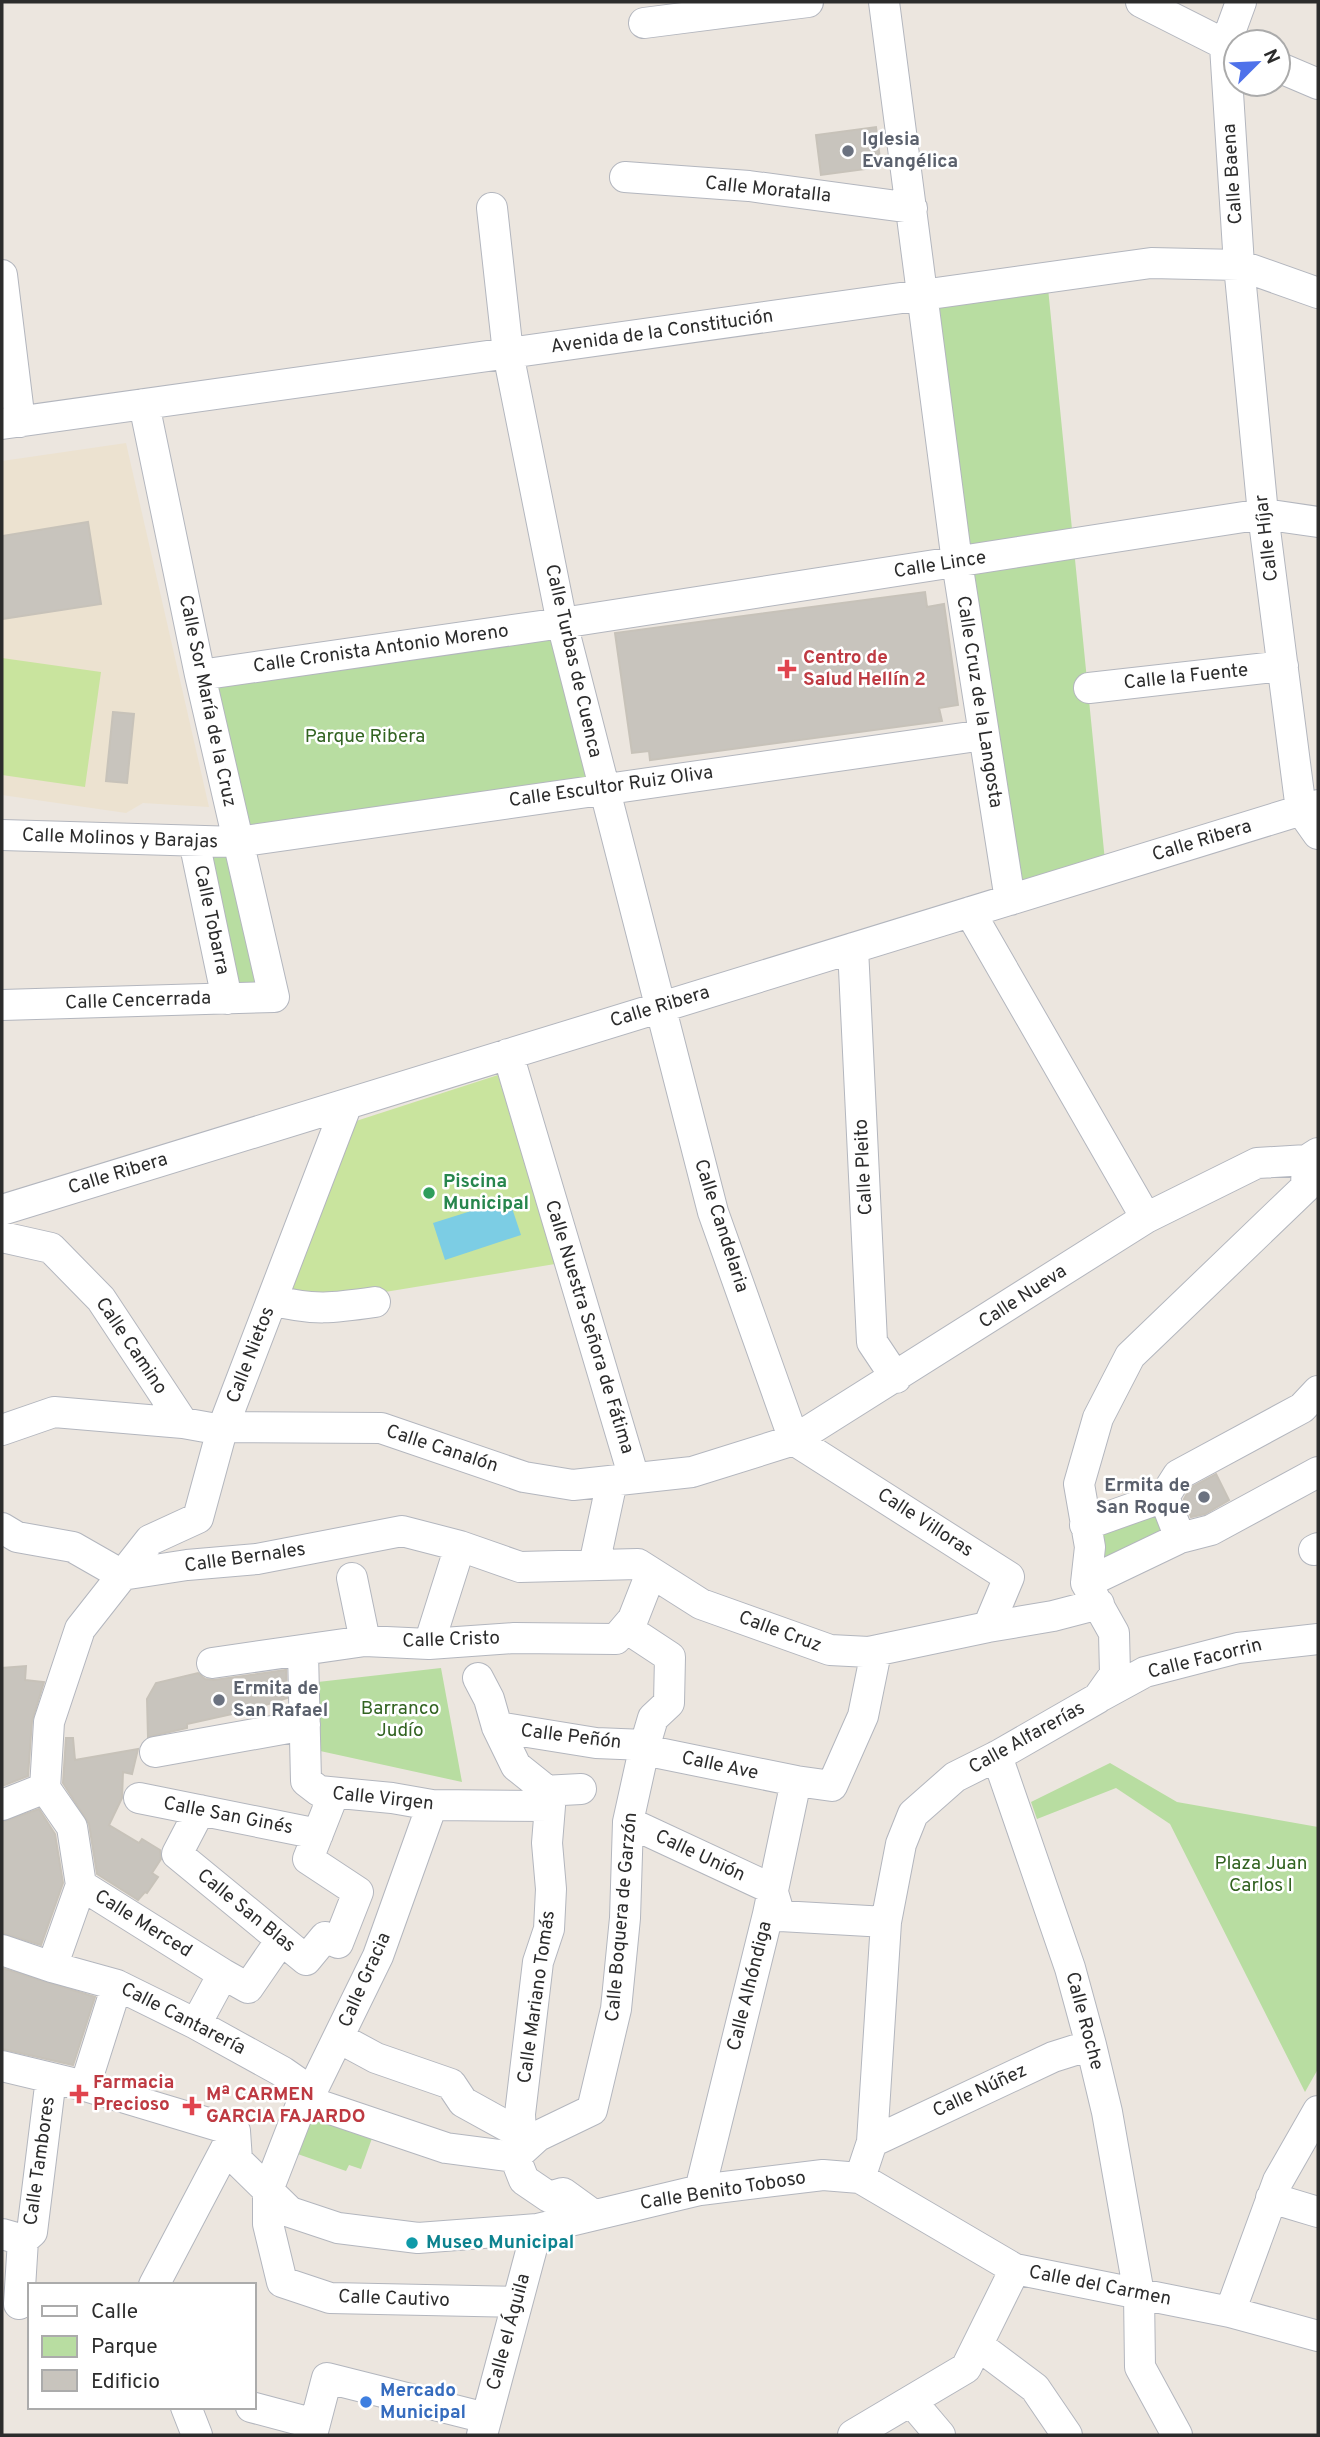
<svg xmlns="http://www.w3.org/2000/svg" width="1320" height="2437" font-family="Overpass,sans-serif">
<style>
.education{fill:#ece2d0}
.green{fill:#b8dda1}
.pitch{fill:#c9e49e}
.water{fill:#7ccde4}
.building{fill:#c8c4bd;stroke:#c7c2b9;stroke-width:2}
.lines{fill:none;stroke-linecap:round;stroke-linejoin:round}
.minor-casing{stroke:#b3b6be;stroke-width:32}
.minor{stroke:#fff;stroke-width:30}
.worship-dot{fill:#6b7280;stroke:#fff;stroke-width:2.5}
.health-dot{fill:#e0444e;stroke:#fff;stroke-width:2.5}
.leisure-dot{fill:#2e9e5b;stroke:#fff;stroke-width:2.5}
.culture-dot{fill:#0f9aa8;stroke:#fff;stroke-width:2.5}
.shop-dot{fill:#3f7fe0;stroke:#fff;stroke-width:2.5}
.labels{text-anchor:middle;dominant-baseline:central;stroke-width:5;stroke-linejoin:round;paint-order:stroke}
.worship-label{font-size:19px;font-weight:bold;fill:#5b616d;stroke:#fff;text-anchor:start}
.street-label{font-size:19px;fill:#2c2c2c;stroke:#fff}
.health-label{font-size:19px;font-weight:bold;fill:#be3a42;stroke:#fff;text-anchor:start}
.park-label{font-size:19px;fill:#326321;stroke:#fff}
.leisure-label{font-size:19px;font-weight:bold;fill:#27864d;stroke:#fff;text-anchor:start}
.culture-label{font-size:19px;font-weight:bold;fill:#0d838f;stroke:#fff;text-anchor:start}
.shop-label{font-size:19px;font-weight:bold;fill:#366cbe;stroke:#fff;text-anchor:start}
</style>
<rect width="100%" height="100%" fill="#ece6df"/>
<path class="education" d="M126 443 209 807 143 803 126 813 2 795V461Z"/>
<path class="green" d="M1047 278 1106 871 1010 900 924 295Z
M562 623 603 788 239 842 274 997 227 999 194 841 238 842 200 675Z
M1165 1500 1179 1535 1086 1579 1085 1525Z
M441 1668 462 1782 311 1749 309 1683Z
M1110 1763 1177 1802 1318 1827V2069L1305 2092 1170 1824 1116 1788 1037 1819 1031 1802Z
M309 2104 376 2127 361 2169 349 2165 346 2171 292 2152Z"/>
<path class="pitch" d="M2 658 101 672 85 787 2 775Z
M498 1075 555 1264 330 1301 298 1298 288 1288 353 1122Z"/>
<path class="water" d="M509 1199 521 1235 445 1260 433 1223Z"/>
<path class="building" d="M876 127 881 167 821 175 816 135Z
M88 522 101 604 2 619V536Z
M925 592 927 607 944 604 958 705 939 708 942 721 650 760 649 751 632 753 615 633Z
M113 712 134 714 127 783 106 781Z
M1216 1474 1229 1500 1205 1514 1191 1517 1184 1499 1190 1488Z
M26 1666 25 1680 44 1682 32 1721 28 1776 2 1786V1668Z
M286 1670 287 1698 250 1710 187 1724V1728L148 1737 147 1699 156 1683 198 1673 205 1679 214 1680Z
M66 1738H73L75 1760 138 1749 132 1774 123 1772 122 1798 109 1825 139 1843 142 1839 160 1850 161 1859 152 1873 158 1877 147 1893 145 1892 138 1900 97 1874 89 1824 63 1783Z
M39 1809 55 1834 63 1883 41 1945 2 1933V1822Z
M2 1968 95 1997 73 2065 2 2049Z"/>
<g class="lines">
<defs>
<path id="minor" d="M884 2 957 562 1010 900
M1141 2 1236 50
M1241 2 1225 46 1239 265 1263 514 1301 810 1318 834
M644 23 808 2
M1278 67 1318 84
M625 177 749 186 912 208
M492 208 508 353 562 623 713 1212 794 1440
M2 275 20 422
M2 424 1151 263 1239 265 1318 293
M200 675 562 623 1263 514 1318 522
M1089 688 1283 666
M2 835 238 842 984 735
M194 841 227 999
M970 912 1146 1218
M853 948 872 1342 896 1378
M2 1005 274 997 200 675 144 404
M508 1054 634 1478
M2 1210 1318 805
M2 1237 51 1248 101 1299 183 1423
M272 1300C313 1311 334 1308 375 1302
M2 1430 54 1412 183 1423 222 1430 234 1427 381 1428 524 1477 573 1485 692 1472 794 1440 1146 1218 1257 1163 1307 1160 1318 1153
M794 1440 1009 1577 988 1627
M1164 1497 1178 1475 1302 1408 1318 1391
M1085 1525 1164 1497 1180 1538 1086 1583
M2 1528 17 1537 73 1547 122 1575
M1180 1538 1211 1530 1318 1472
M1314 1550 1318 1548
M594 1565 612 1481
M122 1575 187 1565 257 1559 402 1531 460 1546 520 1567 638 1564 701 1604 830 1650 869 1652 988 1627 1053 1616 1099 1604
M352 1578 365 1641
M429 1644 460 1546
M303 1652 306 1781 319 1791 392 1798 432 1805 550 1806
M212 1663 365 1641 429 1644 514 1638 616 1639 633 1619 651 1573
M478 1678 489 1699 497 1727 516 1766 541 1786 550 1806 547 1843 551 1889 549 1929 538 1962 520 2114 521 2134 532 2141
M1101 1696 1145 1672 1238 1648 1318 1639
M497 1727 596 1743 645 1745
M644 1750 796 1781 832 1786 863 1716 876 1652
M155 1752 305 1725
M997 1756 1070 1968 1091 2045 1107 2112 1139 2294 1140 2367 1177 2435
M45 1788 49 1722 80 1629 150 1540 198 1518 222 1430 347 1104
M45 1788 72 1827 81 1885 223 1974 248 1988 281 1940
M543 1791 581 1789
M139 1798 318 1834
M2 1805 45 1788
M432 1805 378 1956 307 2101 303 2100 268 2190V2224L282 2282 330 2298 517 2302
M200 1810 177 1854 306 1960 325 1937 338 1943 358 1892 308 1859 334 1793
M628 1822 772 1889 780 1916 886 1922
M2 1950 52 1967 117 1985 196 2024 283 2072 306 2088 303 2100
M52 1967 81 1885
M196 2024 223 1974
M339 2038 376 2058 451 2084 463 2102 521 2134
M2 2066 85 2086 235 2131 237 2160 290 2212 338 2228 418 2238 537 2229 700 2190 823 2175 860 2178 1015 2269 1230 2312 1318 2336
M85 2086 117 1985
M307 2101 446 2148 515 2157
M872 2142 1053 2057 1091 2045
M515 2157 538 2136 592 2110 616 2009 625 1918 628 1822 645 1745 653 1718 669 1703 670 1657 626 1628
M515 2157 524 2180 549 2197 563 2193 592 2214
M860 2178 872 2142 886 1922 901 1844 913 1814 955 1777 997 1756 1098 1698 1115 1674 1114 1633 1086 1583 1090 1547 1079 1484 1098 1418 1130 1356 1306 1187 1307 1160
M700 2190 768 1914 796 1781
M1271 2198 1318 2212
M2 2234 23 2240 19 2304
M23 2240 32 2232 51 2078
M154 2285 235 2131
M1230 2312 1278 2181 1318 2111
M979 2346 1035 2388 1067 2435
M912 2402 940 2435
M186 2407 197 2435
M251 2407 315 2424
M312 2435 327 2378 486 2418
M482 2435 537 2229
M853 2435 966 2368 1015 2269"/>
</defs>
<use href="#minor" class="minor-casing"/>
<use href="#minor" class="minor"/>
</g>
<g class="worship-dot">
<circle cx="848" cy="151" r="7"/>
<circle cx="1204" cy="1497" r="7"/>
<circle cx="219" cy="1700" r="7"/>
</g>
<g class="health-dot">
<path d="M783.5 658.5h7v7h7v7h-7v7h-7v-7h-7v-7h7z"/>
<path d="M75.5 2083.5h7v7h7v7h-7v7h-7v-7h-7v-7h7z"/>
<path d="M188.5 2095.5h7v7h7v7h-7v7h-7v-7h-7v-7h7z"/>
</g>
<circle class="leisure-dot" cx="429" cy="1193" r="7"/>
<circle class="culture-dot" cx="412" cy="2243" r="7"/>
<circle class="shop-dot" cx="366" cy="2402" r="7"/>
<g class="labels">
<g class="worship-label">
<text x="862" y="140">Iglesia<tspan x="862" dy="22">Evangélica</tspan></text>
<text x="1190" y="1486" text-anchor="end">Ermita de<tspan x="1190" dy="22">San Roque</tspan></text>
<text x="233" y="1689">Ermita de<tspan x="233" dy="22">San Rafael</tspan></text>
</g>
<g class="street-label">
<text transform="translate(1233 174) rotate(-94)">Calle Baena</text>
<text transform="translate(768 190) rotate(6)">Calle Moratalla</text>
<text transform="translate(662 332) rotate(-8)">Avenida de la Constitución</text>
<text transform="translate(1267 538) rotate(-97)">Calle Híjar</text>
<text transform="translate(940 565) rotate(-9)">Calle Lince</text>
<text transform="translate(381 649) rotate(-8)">Calle Cronista Antonio Moreno</text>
<text transform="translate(573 661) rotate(77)">Calle Turbas de Cuenca</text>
<text transform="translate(1186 677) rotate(-6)">Calle la Fuente</text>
<text transform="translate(207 701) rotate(78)">Calle Sor María de la Cruz</text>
<text transform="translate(979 702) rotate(81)">Calle Cruz de la Langosta</text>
<text transform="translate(611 787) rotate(-8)">Calle Escultor Ruiz Oliva</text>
<text transform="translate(120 839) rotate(2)">Calle Molinos y Barajas</text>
<text transform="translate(1202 841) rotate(-17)">Calle Ribera</text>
<text transform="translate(211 920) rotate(78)">Calle Tobarra</text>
<text transform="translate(138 1001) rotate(-2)">Calle Cencerrada</text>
<text transform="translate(660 1007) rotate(-17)">Calle Ribera</text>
<text transform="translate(864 1167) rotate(-93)">Calle Pleito</text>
<text transform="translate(118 1174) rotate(-17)">Calle Ribera</text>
<text transform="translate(721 1226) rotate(72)">Calle Candelaria</text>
<text transform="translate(1023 1297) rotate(-33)">Calle Nueva</text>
<text transform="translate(589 1327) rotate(73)">Calle Nuestra Señora de Fátima</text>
<text transform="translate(131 1346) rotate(56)">Calle Camino</text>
<text transform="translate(251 1355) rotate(-69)">Calle Nietos</text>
<text transform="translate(442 1449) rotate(18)">Calle Canalón</text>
<text transform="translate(925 1523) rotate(33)">Calle Villoras</text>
<text transform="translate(245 1558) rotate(-8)">Calle Bernales</text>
<text transform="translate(780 1632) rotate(20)">Calle Cruz</text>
<text transform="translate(451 1640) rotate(-2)">Calle Cristo</text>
<text transform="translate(1205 1659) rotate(-14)">Calle Facorrin</text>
<text transform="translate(571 1737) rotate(7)">Calle Peñón</text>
<text transform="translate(1027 1738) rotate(-29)">Calle Alfarerías</text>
<text transform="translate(720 1766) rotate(12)">Calle Ave</text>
<text transform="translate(383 1799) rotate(6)">Calle Virgen</text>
<text transform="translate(228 1816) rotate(11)">Calle San Ginés</text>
<text transform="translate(700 1856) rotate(25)">Calle Unión</text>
<text transform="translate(246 1911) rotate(39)">Calle San Blas</text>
<text transform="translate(622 1917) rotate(-85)">Calle Boquera de Garzón</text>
<text transform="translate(143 1924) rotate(32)">Calle Merced</text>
<text transform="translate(365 1980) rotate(-66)">Calle Gracia</text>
<text transform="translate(750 1986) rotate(-76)">Calle Alhóndiga</text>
<text transform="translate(537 1997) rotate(-82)">Calle Mariano Tomás</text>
<text transform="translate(183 2019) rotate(27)">Calle Cantarería</text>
<text transform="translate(1084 2021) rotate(75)">Calle Roche</text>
<text transform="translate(980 2091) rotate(-25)">Calle Núñez</text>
<text transform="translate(40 2161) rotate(-82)">Calle Tambores</text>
<text transform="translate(723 2191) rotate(-9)">Calle Benito Toboso</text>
<text transform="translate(1100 2286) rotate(11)">Calle del Carmen</text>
<text transform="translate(394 2299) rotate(2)">Calle Cautivo</text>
<text transform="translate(509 2332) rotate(-75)">Calle el Águila</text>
</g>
<g class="health-label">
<text x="803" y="658">Centro de<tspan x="803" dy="22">Salud Hellín 2</tspan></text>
<text x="93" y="2083">Farmacia<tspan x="93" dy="22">Precioso</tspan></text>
<text x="206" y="2095">Mª CARMEN<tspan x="206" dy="22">GARCIA FAJARDO</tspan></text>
</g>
<g class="park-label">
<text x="365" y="737">Parque Ribera</text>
<text x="400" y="1709">Barranco<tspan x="400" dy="22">Judío</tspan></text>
<text x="1261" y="1864">Plaza Juan<tspan x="1261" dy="22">Carlos I</tspan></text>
</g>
<g class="leisure-label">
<text x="443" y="1182">Piscina<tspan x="443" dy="22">Municipal</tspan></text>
</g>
<g class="culture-label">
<text x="426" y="2243">Museo Municipal</text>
</g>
<g class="shop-label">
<text x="380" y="2391">Mercado<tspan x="380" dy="22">Municipal</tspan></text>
</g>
</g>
<rect width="1320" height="2437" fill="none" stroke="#2c2c2c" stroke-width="7"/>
<rect x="28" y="2283" width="228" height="126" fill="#ffffff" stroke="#ababab" stroke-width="2"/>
<rect x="42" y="2306" width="35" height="10" fill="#ffffff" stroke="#ababab" stroke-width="2"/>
<text x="91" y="2318" font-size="21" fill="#2c2c2c">Calle</text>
<rect x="42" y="2336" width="35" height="21" fill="#b8dda1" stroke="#ababab" stroke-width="2"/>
<text x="91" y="2353" font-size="21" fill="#2c2c2c">Parque</text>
<rect x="42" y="2370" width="35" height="21" fill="#c8c4bd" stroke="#ababab" stroke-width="2"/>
<text x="91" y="2388" font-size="21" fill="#2c2c2c">Edificio</text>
<g transform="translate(1257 63) rotate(66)"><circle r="33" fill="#ffffff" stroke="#ababab" stroke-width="2"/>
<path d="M0-5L12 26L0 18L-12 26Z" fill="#4f72ea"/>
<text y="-10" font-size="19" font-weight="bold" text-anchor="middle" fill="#2c2c2c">N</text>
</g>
</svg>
